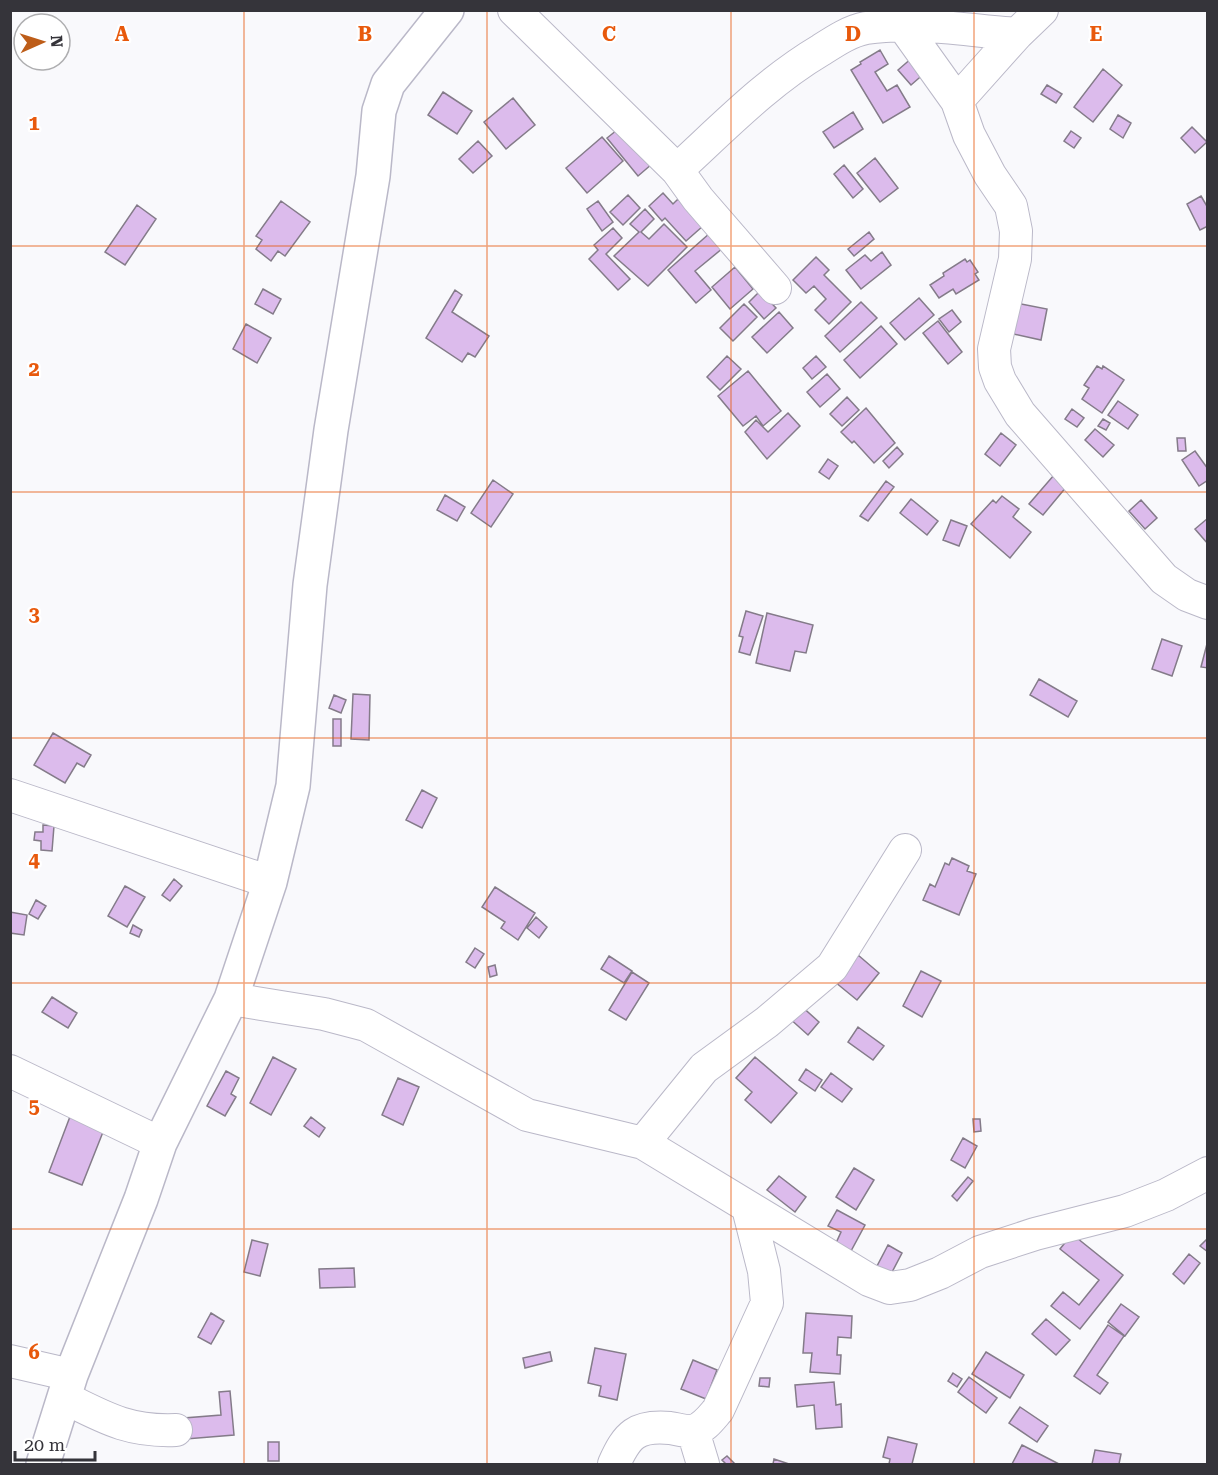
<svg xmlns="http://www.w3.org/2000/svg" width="1218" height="1475" font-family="'Roboto Serif',serif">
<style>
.building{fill:#dcbbec;stroke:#847b89;stroke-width:1.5}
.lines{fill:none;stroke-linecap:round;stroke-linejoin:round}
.minor-casing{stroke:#bab8c8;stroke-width:34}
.tertiary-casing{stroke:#bab8c8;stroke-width:36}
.minor{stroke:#fff;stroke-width:32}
.tertiary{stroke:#fff;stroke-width:33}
.grid{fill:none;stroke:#e8590c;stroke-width:1.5;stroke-opacity:0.55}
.grid-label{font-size:20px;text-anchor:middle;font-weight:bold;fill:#e8590c;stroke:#fff;stroke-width:4.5;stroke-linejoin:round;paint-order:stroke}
</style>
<rect width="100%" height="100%" fill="#f9f9fc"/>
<path class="building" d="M880 50 888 64 875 72 887 91 897 85 910 107 883 123 851 70 861 64 860 62Z
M913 57 926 72 911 85 898 70Z
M1103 69 1122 85 1093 122 1074 107Z
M1047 85 1062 94 1056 103 1041 94Z
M443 92 472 111 457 134 428 115Z
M513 98 535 125 506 149 484 122Z
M853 112 863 129 834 148 823 132Z
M1118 115 1131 123 1123 138 1110 129Z
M622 126 652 164 638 176 607 138Z
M1192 127 1207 142 1195 153 1181 138Z
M1071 131 1081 138 1074 148 1064 141Z
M602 137 623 161 587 193 566 168Z
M478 141 492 156 473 173 459 159Z
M875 158 898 188 880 202 857 173Z
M844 165 863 189 853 198 834 174Z
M663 193 673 204 678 199 703 226 686 241 665 218 662 221 649 206Z
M628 195 640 208 623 225 610 212Z
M1201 196 1208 208V226L1200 230 1187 204Z
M281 201 310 222 285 256 278 251 271 261 256 249 262 240 256 236Z
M598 201 613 222 602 231 587 209Z
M137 205 156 219 125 265 105 252Z
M645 209 654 219 641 232 649 239 664 224 687 247 648 286 614 256 639 232 630 224Z
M613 228 622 238 606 254 630 279 618 290 589 259 598 250 594 245Z
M869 232 874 239 854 256 848 249Z
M710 233 723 248 695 271 711 290 696 303 668 270Z
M882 252 891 265 861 289 846 270 865 255 871 261Z
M816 257 829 270 824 275 851 302 829 324 815 310 826 299 814 286 806 293 793 280Z
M965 259 967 262 970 260 978 272 975 274 979 280 956 294 953 289 939 298 930 285 944 276 943 273Z
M735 267 753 289 730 309 712 287Z
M263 289 281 299 273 314 255 304Z
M455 290 462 295 452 312 489 336 475 357 468 353 462 362 426 338Z
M760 291 776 308 764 319 749 302Z
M919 298 934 315 905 340 890 323Z
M861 302 877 318 840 352 825 336Z
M1016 303 1047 309 1041 340 1009 333Z
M744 304 757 317 733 341 720 328Z
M952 310 961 322 949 332 939 319Z
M779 312 793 328 767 353 752 337Z
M938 321 962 352 948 364 923 333Z
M246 324 271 338 257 363 233 349Z
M881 326 897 344 860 378 844 360Z
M727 356 741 369 720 390 707 377Z
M816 356 826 367 812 379 803 368Z
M1097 366 1102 369 1103 366 1124 380 1102 413 1082 399 1089 388 1084 385Z
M748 371 781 411 763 426 756 416 743 426 718 396Z
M827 374 840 389 820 407 807 392Z
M847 397 859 410 842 426 830 414Z
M1118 401 1138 415 1128 429 1108 415Z
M866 408 895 443 874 463 854 441 852 443 841 432Z
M1072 409 1084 418 1077 427 1065 419Z
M788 413 800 426 767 459 745 432 756 420 768 432Z
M1103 419 1110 423 1106 430 1098 426Z
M1095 429 1114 445 1103 457 1085 440Z
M1001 433 1016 445 1000 466 985 454Z
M1177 438H1185L1186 451H1178Z
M897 447 903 454 889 468 883 461Z
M1195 451 1208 469V480L1199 486 1182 460Z
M828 459 838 466 829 479 819 472Z
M1054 475 1067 486 1043 515 1029 504Z
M493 480 513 494 491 527 471 513Z
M886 481 894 487 868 521 860 516Z
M445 495 465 507 457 521 437 510Z
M1002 496 1019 509 1013 517 1031 532 1010 558 971 524 993 500 996 503Z
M911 499 938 521 927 535 900 513Z
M1141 500 1157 518 1145 529 1129 511Z
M1208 518V544L1195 529Z
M951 520 967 526 959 546 943 540Z
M746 611 763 616 750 655 739 652 743 637 739 636Z
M767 613 813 625 806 653 795 651 790 671 756 663Z
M1162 639 1182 646 1172 676 1152 669Z
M1208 640V668L1201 667Z
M1039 679 1077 701 1068 717 1030 695Z
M353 694 370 695 369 740 351 739Z
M334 695 346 700 341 713 329 708Z
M333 719H341V746H333Z
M53 733 91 755 84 767 77 763 65 783 34 765Z
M422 790 437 798 422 828 406 820Z
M43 825 54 826 52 851 41 850V841L34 840 35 832H43Z
M952 858 969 866 967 871 976 874 959 915 923 900 930 884 935 887 945 863 949 865Z
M174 879 182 886 170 901 162 895Z
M125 886 145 897 127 927 108 916Z
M495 887 535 913 518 940 501 928 505 922 482 907Z
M36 900 46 906 38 919 29 914Z
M10 912 27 915 24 935 10 933Z
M536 917 547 927 539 938 527 928Z
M133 925 142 930 139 937 130 933Z
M475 948 484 954 475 968 466 962Z
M858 955 879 973 857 1000 835 982Z
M609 956 632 971 624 983 601 969Z
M495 965 497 975 490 977 488 967Z
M921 971 941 981 922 1017 903 1006Z
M632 972 649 983 626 1020 609 1010Z
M52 997 77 1013 68 1028 42 1012Z
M799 1004 819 1022 808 1035 788 1017Z
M858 1027 884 1046 873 1060 848 1042Z
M273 1057 296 1069 271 1115 250 1103Z
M755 1057 797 1093 771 1123 745 1100 752 1092 736 1078Z
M806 1069 822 1080 815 1091 799 1080Z
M226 1071 239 1078 231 1094 236 1097 225 1116 207 1106Z
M831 1073 852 1089 842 1102 821 1087Z
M398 1078 419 1087 403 1125 382 1115Z
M71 1114 105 1127 82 1185 49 1172Z
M311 1117 325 1128 319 1137 304 1126Z
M973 1119H980L981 1131 974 1132Z
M963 1138 977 1146 965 1168 951 1160Z
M854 1168 874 1180 856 1210 836 1197Z
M779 1176 806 1197 795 1212 767 1190Z
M968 1177 973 1181 957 1201 952 1196Z
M837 1210 865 1225 851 1251 836 1243 841 1232 828 1226Z
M1072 1234 1123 1275 1080 1329 1051 1306 1063 1292 1079 1305 1099 1280 1060 1249Z
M1208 1238V1252L1200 1246Z
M252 1240 268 1244 260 1276 244 1272Z
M888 1245 902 1253 890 1276 876 1268Z
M1189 1254 1200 1263 1184 1284 1173 1274Z
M354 1268 355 1287 320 1288 319 1269Z
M1121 1304 1139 1317 1125 1336 1108 1322Z
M211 1313 224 1321 211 1344 198 1337Z
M806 1313 852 1316 851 1338 838 1337 837 1355H841L840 1374 810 1372 812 1353H803Z
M1046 1319 1070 1340 1056 1355 1032 1334Z
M1108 1325 1124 1336 1097 1375 1108 1383 1100 1394 1074 1376Z
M595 1348 626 1354 617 1400 599 1396 601 1386 588 1383Z
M550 1352 552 1361 525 1368 523 1358Z
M986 1352 1024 1375 1010 1398 972 1374Z
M693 1360 717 1370 706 1399 681 1389Z
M953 1373 962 1379 957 1387 948 1381Z
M969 1377 997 1398 986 1413 958 1392Z
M760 1378H770L769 1387 759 1386Z
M834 1382 836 1405 841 1404 842 1427 816 1429 814 1405 797 1407 795 1385Z
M230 1391 234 1435 186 1439 184 1418 221 1415 219 1392Z
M1020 1407 1048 1426 1037 1442 1009 1423Z
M888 1437 917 1444 912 1464H889L890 1459 883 1457Z
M268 1442H279V1461H268Z
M1022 1445 1059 1464H1012Z
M1095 1450 1121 1454 1119 1464H1092Z
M727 1456 735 1464H726L722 1460Z
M774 1459 789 1464H773Z"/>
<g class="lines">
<defs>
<path id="minor" d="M514 10 677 170 698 199 775 288
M892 10 957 101 969 135 990 175 1011 206 1016 231 1015 259 994 349 995 367 1000 381 1020 414 1164 579 1187 595 1208 603
M957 101 1017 34 1042 10
M677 170C724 127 767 82 821 50 835 41 850 31 866 28 916 20 968 31 1017 34
M10 795 270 882
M231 999 324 1014 366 1025 527 1115 643 1143 869 1280 890 1288 910 1285 940 1273 980 1252 1035 1234 1125 1211 1166 1195 1208 1173
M10 1071 160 1143
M643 1143 704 1068 767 1022 832 967 905 850
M10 1361 71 1375
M65 1398C105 1418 129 1432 176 1430
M693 1431 703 1464
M614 1464C627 1435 636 1425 670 1428 677 1429 687 1432 693 1431 704 1428 711 1418 718 1410L767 1303 764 1271 748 1208"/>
<path id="tertiary" d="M43 1464 71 1375 141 1199 160 1143 231 999 270 882 293 786 310 585 331 430 373 176 379 111 388 84 447 10"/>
</defs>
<use href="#minor" class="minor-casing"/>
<use href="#tertiary" class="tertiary-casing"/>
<use href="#minor" class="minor"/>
<use href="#tertiary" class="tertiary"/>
</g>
<path class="grid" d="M244 10V1464M487 10V1464M731 10V1464M974 10V1464M10 246H1208M10 492H1208M10 738H1208M10 983H1208M10 1229H1208"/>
<g class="grid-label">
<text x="122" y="41">A</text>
<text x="365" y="41">B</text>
<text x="609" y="41">C</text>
<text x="853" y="41">D</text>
<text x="1096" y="41">E</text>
<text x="34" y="130">1</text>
<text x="34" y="376">2</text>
<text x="34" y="621">3</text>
<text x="34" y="867">4</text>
<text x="34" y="1113">5</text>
<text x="34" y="1359">6</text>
</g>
<rect width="1218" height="1475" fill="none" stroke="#35343a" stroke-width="24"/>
<g transform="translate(42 42) rotate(87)"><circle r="28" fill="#ffffff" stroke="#aeaeb0" stroke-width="1.5"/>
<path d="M0-4.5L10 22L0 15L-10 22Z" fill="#bd5d19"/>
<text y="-9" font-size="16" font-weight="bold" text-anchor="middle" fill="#35343a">N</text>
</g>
<path d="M15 1451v9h80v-9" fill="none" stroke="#35343a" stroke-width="3"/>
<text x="24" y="1451" font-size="18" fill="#35343a" stroke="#ffffff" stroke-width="4.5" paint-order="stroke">20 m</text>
</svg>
